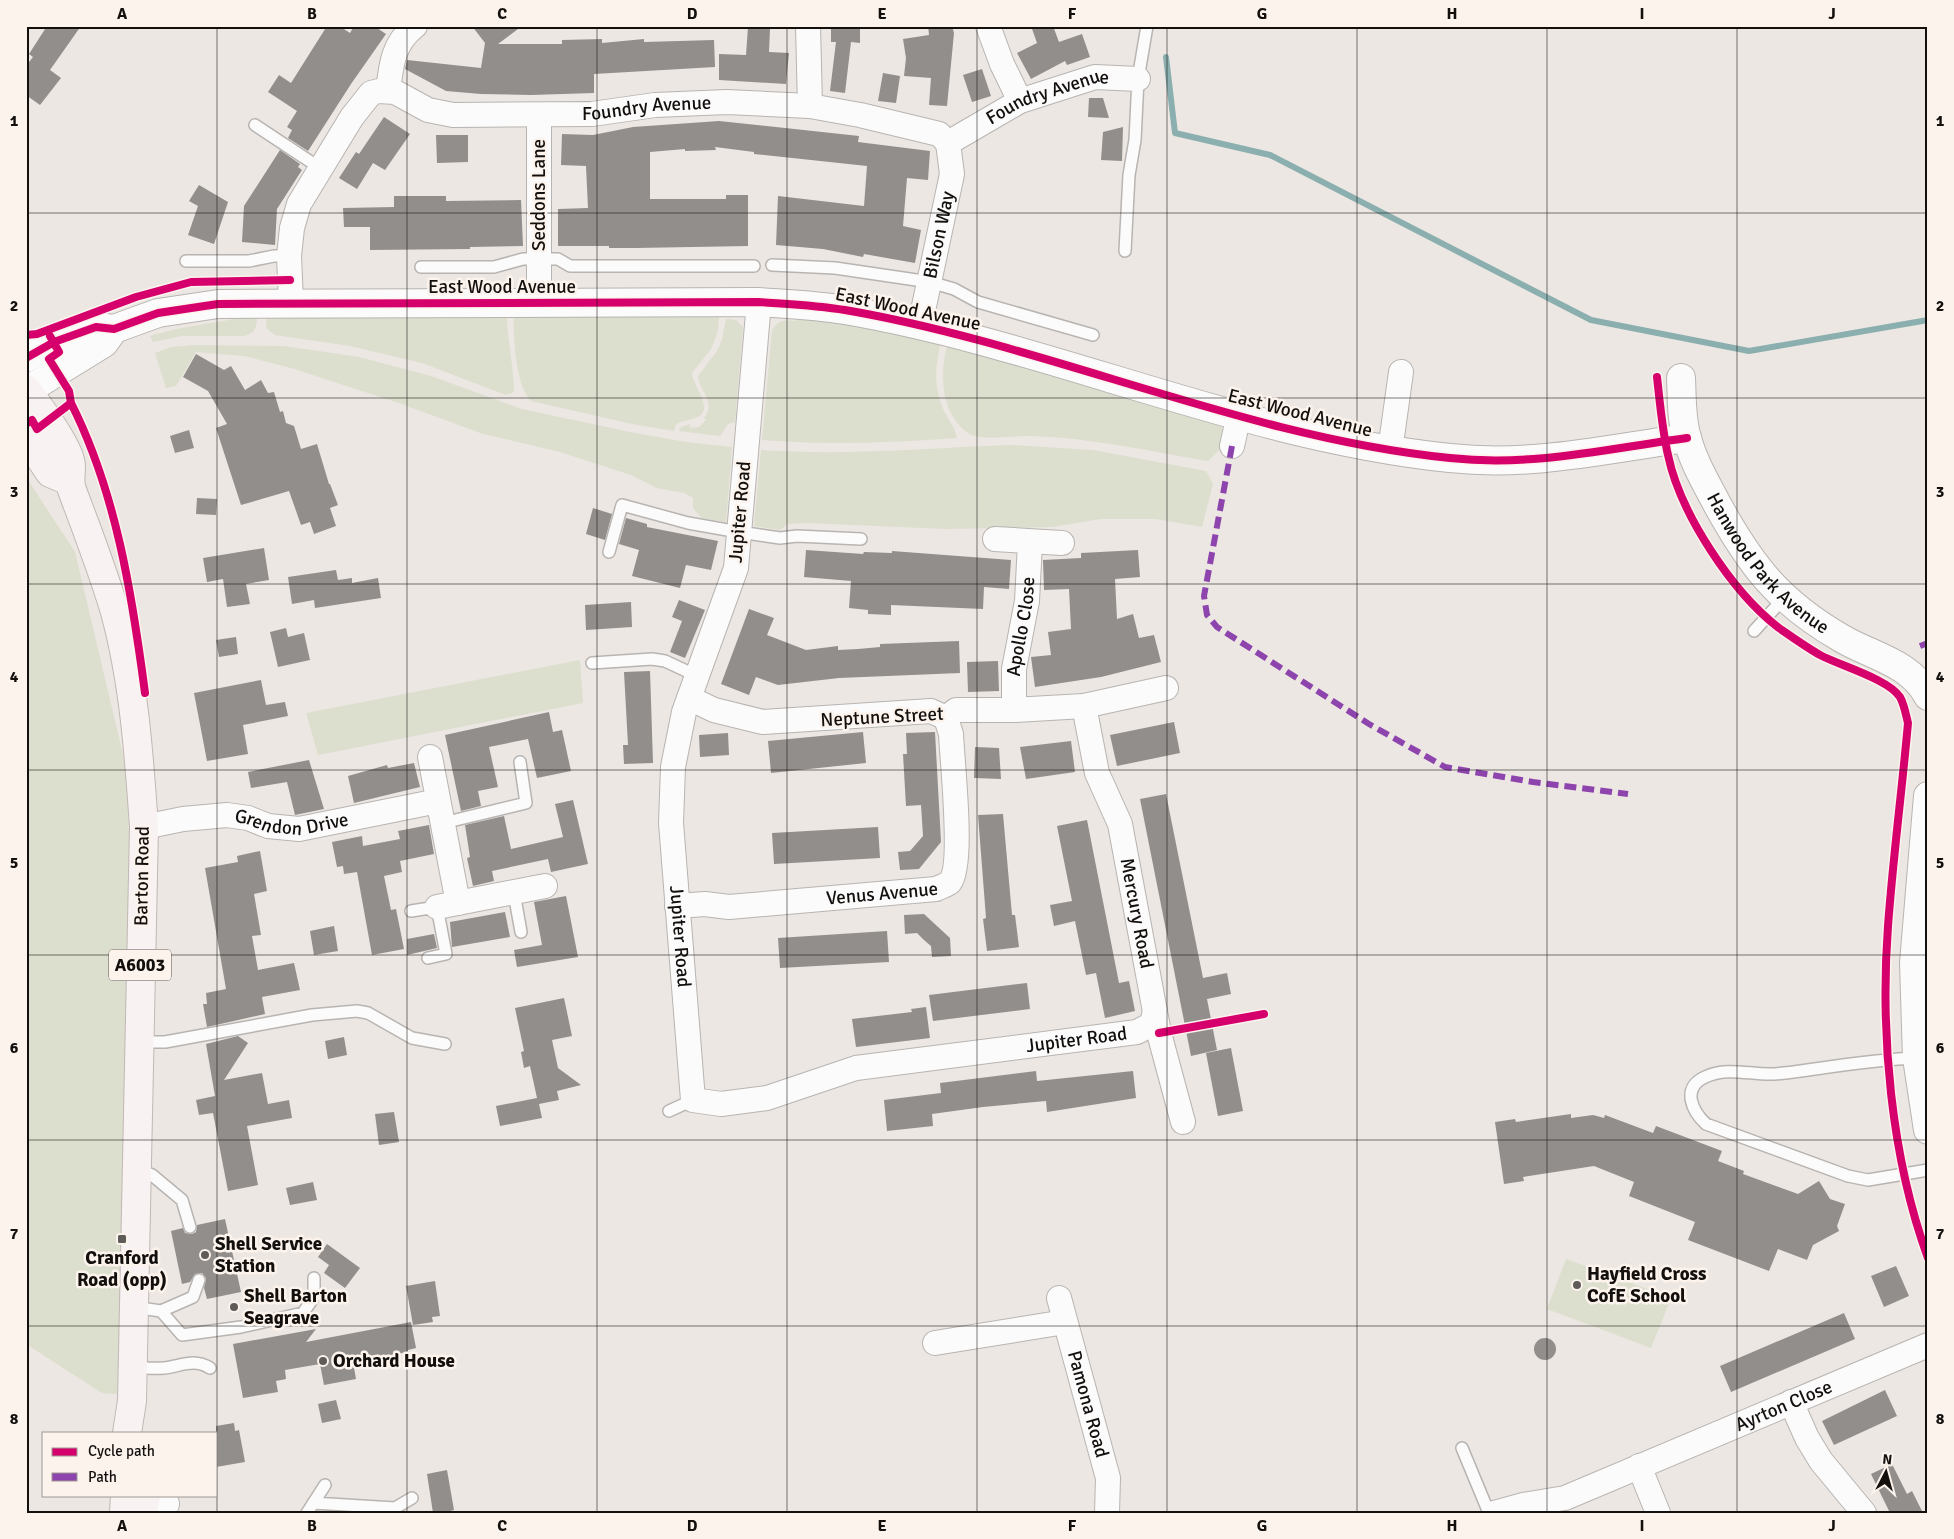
<svg xmlns="http://www.w3.org/2000/svg" width="1954" height="1539" font-family="Signika,sans-serif">
<style>
.green{fill:#dcdece}
.lines{fill:none;stroke-linecap:round;stroke-linejoin:round}
.stream{stroke:#8bafaf;stroke-width:6}
.building{fill:#928e8c}
.lane-casing{stroke:#b8b4b1;stroke-width:14}
.street-casing{stroke:#b8b4b1;stroke-width:26}
.secondary-casing{stroke:#b8b4b1;stroke-width:30}
.primary-casing{stroke:#c1b7b4;stroke-width:30}
.lane{stroke:#fcfbfb;stroke-width:11}
.street{stroke:#fcfbfb;stroke-width:24}
.secondary{stroke:#fcfbfb;stroke-width:28}
.primary{stroke:#f8f3f2;stroke-width:28}
.quiet{stroke:#8e44ad;stroke-width:6;stroke-dasharray:12 6;stroke-linecap:butt}
.cycleway-casing{stroke:#fcf3ed;stroke-width:11}
.cycleway{stroke:#d6006c;stroke-width:8}
.grid{fill:none;stroke:#120f0d;stroke-width:1;stroke-opacity:0.55}
.poi-dot{fill:#5e5b58;stroke:#fcf3ed;stroke-width:2}
.labels{text-anchor:middle;dominant-baseline:central;stroke-width:5;stroke-linejoin:round;paint-order:stroke}
.shield{fill:#fcf3ed;stroke:#585350;stroke-width:1}
.shield-label{font-size:18px;font-weight:bold;fill:#120f0d}
.street-label{font-size:19px;fill:#120f0d;stroke:#fcf3ed}
.poi-label{font-size:19px;font-weight:bold;fill:#120f0d;stroke:#fcf3ed;text-anchor:start}
.neatline{fill:none;stroke:#120f0d;stroke-width:2}
.grid-label{font-size:16px;text-anchor:middle;font-weight:bold;fill:#120f0d}
</style>
<rect width="100%" height="100%" fill="#ece7e2"/>
<path class="green" d="M514 313 719 314 718 331 711 349 692 373C692 386 717 411 695 418 688 421 683 420 676 424L674 431 632 424 531 401C515 384 513 336 514 313Z
M507 314C507 340 514 366 514 392L506 395 422 363 350 346 275 335 266 328 267 317Z
M257 315C257 327 256 333 244 336H182L153 342 150 336 176 329Z
M797 315 941 341C935 366 933 389 945 413 950 422 955 428 957 438 891 443 827 445 762 440L772 331C778 319 784 320 796 321Z
M726 319 736 320 743 327 735 422 728 424 720 436 679 431 681 427 690 424V428L699 427 706 420 704 418C717 401 699 392 698 376L717 351 722 340Z
M948 343 1219 422 1224 433V445L1208 461C1150 451 1091 438 1032 436 1016 435 980 442 968 433 940 413 939 372 948 343Z
M193 345 284 346 359 357 431 376 522 409 630 432 686 442 732 447 726 522 702 518 693 508V498L684 493 657 488 631 475 560 452 483 434 402 404 291 368 244 356 196 352 176 386 166 388 155 353 171 347Z
M1010 445 1093 450 1206 471 1213 484 1202 527 1156 519H1101L1052 527 944 529 808 523 787 524 780 530 754 526 761 450C845 456 926 448 1010 445Z
M26 477 75 552 126 767 133 918 126 1277 117 1394 102 1393 26 1344Z
M580 660 583 703 318 755 306 713Z
M1566 1259 1671 1298 1651 1348 1547 1309Z"/>
<g class="lines">
<path class="stream" d="M1166 57 1175 133 1270 155 1591 320 1749 351 1928 320"/>
</g>
<path class="building" d="M47 26H81L50 70 61 78 40 105 26 95V66L33 57 29 54Z
M327 26H339L350 33 354 26H374L386 34 351 84 308 151 288 138 292 130 287 127 297 111 268 92 279 75 291 83Z
M472 26H522L498 44H562V40L602 39V43L644 39V42L714 40 715 67 594 74V93L531 95 481 94 446 91 405 69 407 60 481 68 485 43Z
M831 26H860V43L851 42 845 93 830 91 836 42H831Z
M928 26H952L954 33 947 106 929 105 931 78 904 76 906 58 903 39 929 35Z
M1031 26H1053L1059 42 1082 34 1090 57 1067 65 1065 61 1031 79 1017 53 1037 43Z
M748 27 770 29 769 52 789 53 786 84 719 80V54L746 55Z
M982 69 991 96 972 102 963 75Z
M883 73 900 76 896 103 878 101Z
M1089 98H1103L1109 118 1088 117Z
M384 117 410 134 385 170 373 163 357 189 339 178 356 152 359 154Z
M719 121 859 136 858 142 930 151 928 180 907 178 903 226 921 230 915 263 864 254 863 257 823 249 776 245 778 196 864 206 867 166 754 154V152L715 147 716 150 685 151V149L650 152V199H726V195H748V246L636 248H609V246H558V209L588 208 586 166 561 165 562 134 593 135 633 127Z
M1123 127 1122 161 1101 160 1103 132Z
M436 135H468V162L437 163Z
M280 150 300 164 298 167 302 170 277 209 275 245 242 242 244 206Z
M199 185 228 202 214 244 188 235 198 206 189 201Z
M394 196H446V201L521 200 523 246 470 247V249L370 250V227H344L343 208 394 207Z
M196 354 224 370 231 366 245 390 261 380 268 393 274 392 280 412 283 411 286 423 294 426 301 449 317 444 329 484H330L338 505 330 508 336 526 314 534 310 522 301 525 289 491 241 505 216 428 227 424 208 391 183 377Z
M189 430 194 448 175 453 170 436Z
M197 498 217 499 216 515 196 514Z
M593 508 612 514 605 540 586 534Z
M626 518 647 524V527L718 541 711 570 686 565 680 588 632 576 639 550 619 544Z
M264 548 269 580 246 584 250 604 227 607 223 579 207 582 203 558Z
M806 550 863 554 864 552 892 553V551L1011 560 1009 589 984 587 983 609 891 605V615L868 614V610L849 608 851 581 804 577Z
M1138 550 1140 577 1115 579 1117 619 1133 614 1139 638 1154 635 1161 662 1101 677 1035 687 1031 657 1051 655 1048 632 1071 629 1069 589 1044 590 1043 560 1081 558V553Z
M336 570 338 580 352 578V583L378 578 381 598 315 608 314 600 292 604 288 577Z
M679 600 705 610 685 658 670 652 682 621 672 617Z
M631 602 632 627 586 630 585 605Z
M749 609 774 618 767 635 806 650 838 646V650L858 649 880 647V644L959 641 960 673 839 678 778 685 756 677 749 695 721 684Z
M286 628 288 637 304 633 310 660 278 667 270 632Z
M236 637 238 654 219 657 216 640Z
M998 661 999 691 968 692 967 662Z
M650 671 653 763 624 764 623 745H628L624 672Z
M261 680 266 705 285 702 288 716 243 725 248 754 207 761 194 693Z
M549 712 553 732 562 730 571 771 537 778 528 739 489 747 498 787 478 791 481 806 461 811 445 735Z
M1174 722 1180 753 1117 766 1110 735Z
M863 732 866 763 771 773 768 741Z
M935 732 941 842 919 869 900 870 898 852 910 851 923 836 921 805 906 806 903 754H907L906 733Z
M728 733 729 755 700 757 699 735Z
M1071 741 1075 772 1026 779 1020 747Z
M975 747 999 748 1001 779 974 778Z
M309 760 324 809 295 815 287 782 251 788 248 772Z
M414 763 420 787 354 803 348 776 387 765 388 768Z
M1166 794 1203 978 1227 973 1231 994 1207 999 1217 1050 1191 1056 1140 799Z
M573 800 588 864 551 872 548 859 492 871 494 881 473 886 467 858 470 857 465 825 504 816 511 849 563 837 555 804Z
M1003 814 1012 915H1015L1019 947 987 951 983 919 986 918 978 815Z
M1087 820 1119 983 1129 981 1135 1011 1105 1018 1096 973 1086 975 1075 921 1054 926 1050 905 1072 901 1057 826Z
M429 825 434 854 400 861 402 872 384 876 391 910 396 909 404 949 372 955 357 872 344 874 343 866 337 867 332 842 362 836 363 846 400 839 398 831Z
M878 827 880 858 774 864 772 833Z
M260 851 267 891 254 894 261 935 252 936 258 970 294 963 300 990 262 997 265 1014 207 1027 203 1004H207L206 993 226 989 205 868 238 862 237 856Z
M566 896 578 957 517 967 514 950 542 945 534 902Z
M505 912 510 937 452 947 450 922Z
M924 914 950 938 951 956 932 957 931 946 924 940 917 933 905 934 904 915Z
M334 926 338 951 314 955 310 931Z
M887 931 889 962 780 968 778 938Z
M434 934 437 948 407 955V939Z
M1027 983 1030 1009 933 1021 929 995Z
M564 998 572 1036 552 1040 558 1068 581 1085 557 1091 559 1100 539 1104 542 1118 500 1126 496 1106 537 1098 530 1066 524 1068 521 1052 524 1051 515 1008Z
M926 1007 930 1038 856 1047 852 1019 912 1012 911 1009Z
M238 1036 248 1043 224 1080 262 1073 268 1104 289 1100 292 1118 247 1126 258 1185 228 1191 213 1113 199 1115 196 1100 215 1096 206 1044Z
M344 1037 347 1055 328 1059 325 1041Z
M1231 1048 1243 1111 1218 1116 1206 1053Z
M1036 1071 1037 1081 1133 1071 1136 1098 1047 1112 1046 1101 983 1107 932 1114 933 1126 887 1131 884 1100 941 1093 940 1083Z
M394 1112 399 1142 379 1145 375 1114Z
M1571 1114V1118L1593 1115 1604 1118 1605 1115 1653 1133 1656 1126 1722 1151 1718 1161 1744 1171 1743 1174 1798 1194 1819 1181 1830 1199 1845 1204 1837 1226 1839 1231 1813 1245 1807 1260 1778 1249 1769 1271 1688 1240 1695 1222 1629 1196 1634 1182 1594 1166 1523 1177 1524 1181 1504 1184 1495 1122 1515 1119 1516 1122Z
M313 1182 317 1200 290 1205 286 1188Z
M225 1219 241 1292 207 1299 204 1288 206 1278 202 1273 195 1274 190 1282 182 1284 171 1231 183 1228 185 1233 192 1234 196 1232 197 1225Z
M327 1244 360 1268 345 1288 324 1273 329 1265 318 1257Z
M1896 1266 1909 1296 1884 1307 1871 1276Z
M435 1281 440 1316 432 1317 433 1322 413 1325 406 1286Z
M1844 1313 1855 1339 1731 1392 1720 1366Z
M411 1322 416 1348 408 1350V1352L353 1362 356 1379 324 1385 320 1364 285 1370 286 1379 276 1381 278 1392 243 1398 233 1344 316 1329 306 1342Z
M1534 1349a11 11 0 1 1 22 0a11 11 0 1 1-22 0Z
M1885 1390 1897 1416 1834 1445 1822 1421Z
M336 1400 341 1419 322 1423 318 1404Z
M234 1423 235 1431 239 1430 245 1462 216 1467V1426Z
M1892 1464 1907 1494 1912 1491 1923 1513H1890L1871 1474Z
M447 1470 454 1510 450 1511V1513H433L427 1474Z"/>
<g class="lines">
<defs>
<path id="lane" d="M255 125 320 168
M1125 251 1129 175 1135 140 1138 79 1147 26
M186 261H249L274 256H289
M772 265 835 268 930 282 954 289 978 302 1093 335
M421 267H494L523 259H558L570 266H754
M609 552 622 505 688 523 739 532 780 538 797 536 861 539
M1754 631 1784 598
M592 663 652 659 665 661 697 676
M443 823 526 803 520 762
M514 893 521 932
M411 911 437 907 446 954 428 958
M139 1042H165L312 1015 357 1011 368 1013 412 1038 445 1044
M1917 1058C1883 1059 1849 1064 1815 1069 1800 1071 1784 1074 1769 1074 1747 1074 1726 1067 1705 1077 1681 1088 1692 1111 1706 1124L1848 1176 1868 1180 1928 1170
M669 1111 693 1100
M138 1169 152 1175 182 1200 190 1227
M133 1307 161 1311 182 1335 241 1327 303 1313 314 1297V1278
M161 1311 193 1297 199 1280
M132 1367C143 1368 154 1369 164 1368 181 1366 194 1358 210 1368
M1462 1448 1489 1513
M313 1503 395 1508 412 1498
M307 1513 325 1485"/>
<g id="street">
<path d="M808 26 810 106"/>
<path d="M988 26 1002 64 1020 101"/>
<path d="M388 91C391 65 393 43 415 26"/>
<path d="M539 116V304"/>
<path id="s1" d="M948 143 1020 101 1095 77 1138 79"/>
<path id="s2" d="M759 302 736 568 684 712 673 767 671 823 693 1100 721 1104 767 1098 856 1068 1137 1032 1152 1024 1155 1011"/>
<path id="s3" d="M291 303 289 256 292 228 299 204 352 117 371 93 379 91 395 92 428 110 453 115 592 114 655 105 727 102 810 106 860 115 939 134 948 143"/>
<path id="s4" d="M920 325 952 174 948 143"/>
<path d="M1232 446 1239 415"/>
<path d="M1390 451 1401 372"/>
<path d="M995 539 1062 543"/>
<path d="M689 698 714 710 763 722 931 711 946 718"/>
<path id="s5" d="M1084 706 1097 773 1120 824 1159 1033 1183 1122"/>
<path id="s6" d="M1014 710V669L1027 601 1030 543"/>
<path d="M946 718 956 710H1014L1084 706 1166 688"/>
<path d="M430 757 458 903"/>
<path id="s7" d="M144 827 183 819 227 815 248 818 268 826 299 829 438 801"/>
<path id="s8" d="M677 906 705 904 729 907 936 889C940 887 947 885 950 882 964 865 952 760 951 734L946 718"/>
<path d="M437 907 545 886"/>
<path id="s9" d="M1059 1298 1108 1478 1107 1513"/>
<path d="M935 1343 1065 1322"/>
<path d="M1791 1402 1807 1438 1821 1461 1864 1513"/>
<path d="M1639 1466 1658 1513"/>
<path id="s10" d="M1494 1513 1523 1505 1565 1498 1928 1345"/>
</g>
<g id="secondary">
<path d="M26 358 54 342 96 327 114 329 158 313 218 304 759 302C787 304 816 305 845 310 1049 345 1243 437 1450 458 1532 467 1606 449 1687 438"/>
<path id="s11" d="M1681 378C1682 397 1681 419 1687 438 1693 461 1706 483 1717 504 1751 566 1779 602 1841 638 1871 656 1910 662 1928 696"/>
<path d="M26 391 104 343 114 329"/>
<path d="M1928 796 1914 963 1917 1058 1928 1130"/>
<path d="M125 1502 165 1504"/>
</g>
<path id="primary" d="M26 389C38 405 65 442 70 460 73 470 68 479 72 490 87 530 103 571 115 612 134 682 139 755 144 827L132 1401 127 1433
M26 437 50 473 69 481
M124 1513 125 1495
M143 1513 146 1495"/>
</defs>
<use href="#lane" class="lane-casing"/>
<use href="#street" class="street-casing"/>
<use href="#secondary" class="secondary-casing"/>
<use href="#primary" class="primary-casing"/>
<use href="#lane" class="lane"/>
<use href="#street" class="street"/>
<use href="#secondary" class="secondary"/>
<use href="#primary" class="primary"/>
<path class="quiet" d="M1232 446 1204 596 1207 615 1217 627 1369 724 1445 767 1533 782 1628 794
M1920 646 1928 643"/>
<defs>
<path id="cycleway" d="M26 335 37 334 136 297 191 282 290 280
M26 358 54 342 96 327 114 329 158 313 218 304 759 302C787 304 816 305 845 310 1049 345 1243 437 1450 458 1532 467 1606 449 1687 438
M1657 377C1660 403 1662 429 1668 455 1680 513 1732 592 1779 628 1792 637 1806 647 1820 655 1841 666 1888 679 1900 697 1904 704 1906 715 1908 723 1902 790 1893 858 1888 926 1880 1033 1891 1157 1928 1258
M71 403C116 492 132 594 145 693
M26 424 32 420 37 429 71 403 69 391 49 359 59 352 50 336
M1159 1033 1264 1014"/>
</defs>
<use href="#cycleway" class="cycleway-casing"/>
<use href="#cycleway" class="cycleway"/>
</g>
<path class="grid" d="M217 26V1513M407 26V1513M597 26V1513M787 26V1513M977 26V1513M1167 26V1513M1357 26V1513M1547 26V1513M1737 26V1513M26 213H1928M26 398H1928M26 584H1928M26 770H1928M26 955H1928M26 1140H1928M26 1326H1928"/>
<g class="poi-dot">
<rect x="117" y="1234" width="10" height="10" rx="2.5"/>
<circle cx="205" cy="1255" r="5"/>
<circle cx="1577" cy="1285" r="5"/>
<circle cx="234" cy="1307" r="5"/>
<circle cx="323" cy="1361" r="5"/>
</g>
<g class="labels">
<rect class="shield" x="109" y="949.5" width="62" height="31" rx="4"/>
<g class="shield-label">
<text x="140" y="965">A6003</text>
</g>
<g class="street-label">
<text stroke="none"><textPath href="#s1" startOffset="111">Foundry Avenue</textPath></text>
<text stroke="none"><textPath href="#s3" startOffset="514">Foundry Avenue</textPath></text>
<text transform="translate(539 195) rotate(-90)">Seddons Lane</text>
<text stroke="none"><textPath href="#s4" startOffset="92">Bilson Way</textPath></text>
<text x="502" y="287">East Wood Avenue</text>
<text transform="translate(908 309) rotate(12)">East Wood Avenue</text>
<text transform="translate(1300 413) rotate(14)">East Wood Avenue</text>
<text transform="translate(740 512) rotate(-85)">Jupiter Road</text>
<text stroke="none"><textPath href="#s11" startOffset="212">Hanwood Park Avenue</textPath></text>
<text stroke="none"><textPath href="#s6" startOffset="84">Apollo Close</textPath></text>
<text transform="translate(882 717) rotate(-3)">Neptune Street</text>
<text stroke="none"><textPath href="#s7" startOffset="150">Grendon Drive</textPath></text>
<text transform="translate(142 876) rotate(-89)">Barton Road</text>
<text stroke="none"><textPath href="#s8" startOffset="206">Venus Avenue</textPath></text>
<text stroke="none"><textPath href="#s5" startOffset="215">Mercury Road</textPath></text>
<text stroke="none"><textPath href="#s2" startOffset="646">Jupiter Road</textPath></text>
<text stroke="none"><textPath href="#s2" startOffset="1201">Jupiter Road</textPath></text>
<text stroke="none"><textPath href="#s9" startOffset="110">Pamona Road</textPath></text>
<text stroke="none"><textPath href="#s10" startOffset="310">Ayrton Close</textPath></text>
</g>
<g class="poi-label">
<text x="215" y="1244">Shell Service<tspan x="215" dy="22">Station</tspan></text>
<text x="122" y="1258" text-anchor="middle">Cranford<tspan x="122" dy="22">Road (opp)</tspan></text>
<text x="1587" y="1274">Hayfield Cross<tspan x="1587" dy="22">CofE School</tspan></text>
<text x="244" y="1296">Shell Barton<tspan x="244" dy="22">Seagrave</tspan></text>
<text x="333" y="1361">Orchard House</text>
</g>
</g>
<rect width="1954" height="1539" fill="none" stroke="#fcf3ed" stroke-width="55"/>
<rect x="42" y="1432" width="175" height="65" fill="#fcf3ed" stroke="#9e9893"/>
<rect x="52" y="1448" width="25" height="8" fill="#d6006c" stroke="#9e9893"/>
<text x="88" y="1456" font-size="15" fill="#120f0d">Cycle path</text>
<rect x="52" y="1473" width="25" height="8" fill="#8e44ad" stroke="#9e9893"/>
<text x="88" y="1482" font-size="15" fill="#120f0d">Path</text>
<g transform="translate(1886 1472) rotate(6)" stroke="#fcf3ed" stroke-width="4" paint-order="stroke">
<path d="M0-4L9 19L0 12L-9 19Z" fill="#120f0d"/>
<text y="-8" font-size="14" font-weight="bold" text-anchor="middle" fill="#120f0d">N</text>
</g>
<rect x="28" y="28" width="1898" height="1484" class="neatline"/>
<g class="grid-label">
<text x="122" y="19">A</text>
<text x="312" y="19">B</text>
<text x="502" y="19">C</text>
<text x="692" y="19">D</text>
<text x="882" y="19">E</text>
<text x="1072" y="19">F</text>
<text x="1262" y="19">G</text>
<text x="1452" y="19">H</text>
<text x="1642" y="19">I</text>
<text x="1832" y="19">J</text>
<text x="14" y="126">1</text>
<text x="1940" y="126">1</text>
<text x="14" y="311">2</text>
<text x="1940" y="311">2</text>
<text x="14" y="497">3</text>
<text x="1940" y="497">3</text>
<text x="14" y="682">4</text>
<text x="1940" y="682">4</text>
<text x="14" y="868">5</text>
<text x="1940" y="868">5</text>
<text x="14" y="1053">6</text>
<text x="1940" y="1053">6</text>
<text x="14" y="1239">7</text>
<text x="1940" y="1239">7</text>
<text x="14" y="1424">8</text>
<text x="1940" y="1424">8</text>
<text x="122" y="1531">A</text>
<text x="312" y="1531">B</text>
<text x="502" y="1531">C</text>
<text x="692" y="1531">D</text>
<text x="882" y="1531">E</text>
<text x="1072" y="1531">F</text>
<text x="1262" y="1531">G</text>
<text x="1452" y="1531">H</text>
<text x="1642" y="1531">I</text>
<text x="1832" y="1531">J</text>
</g>
</svg>
